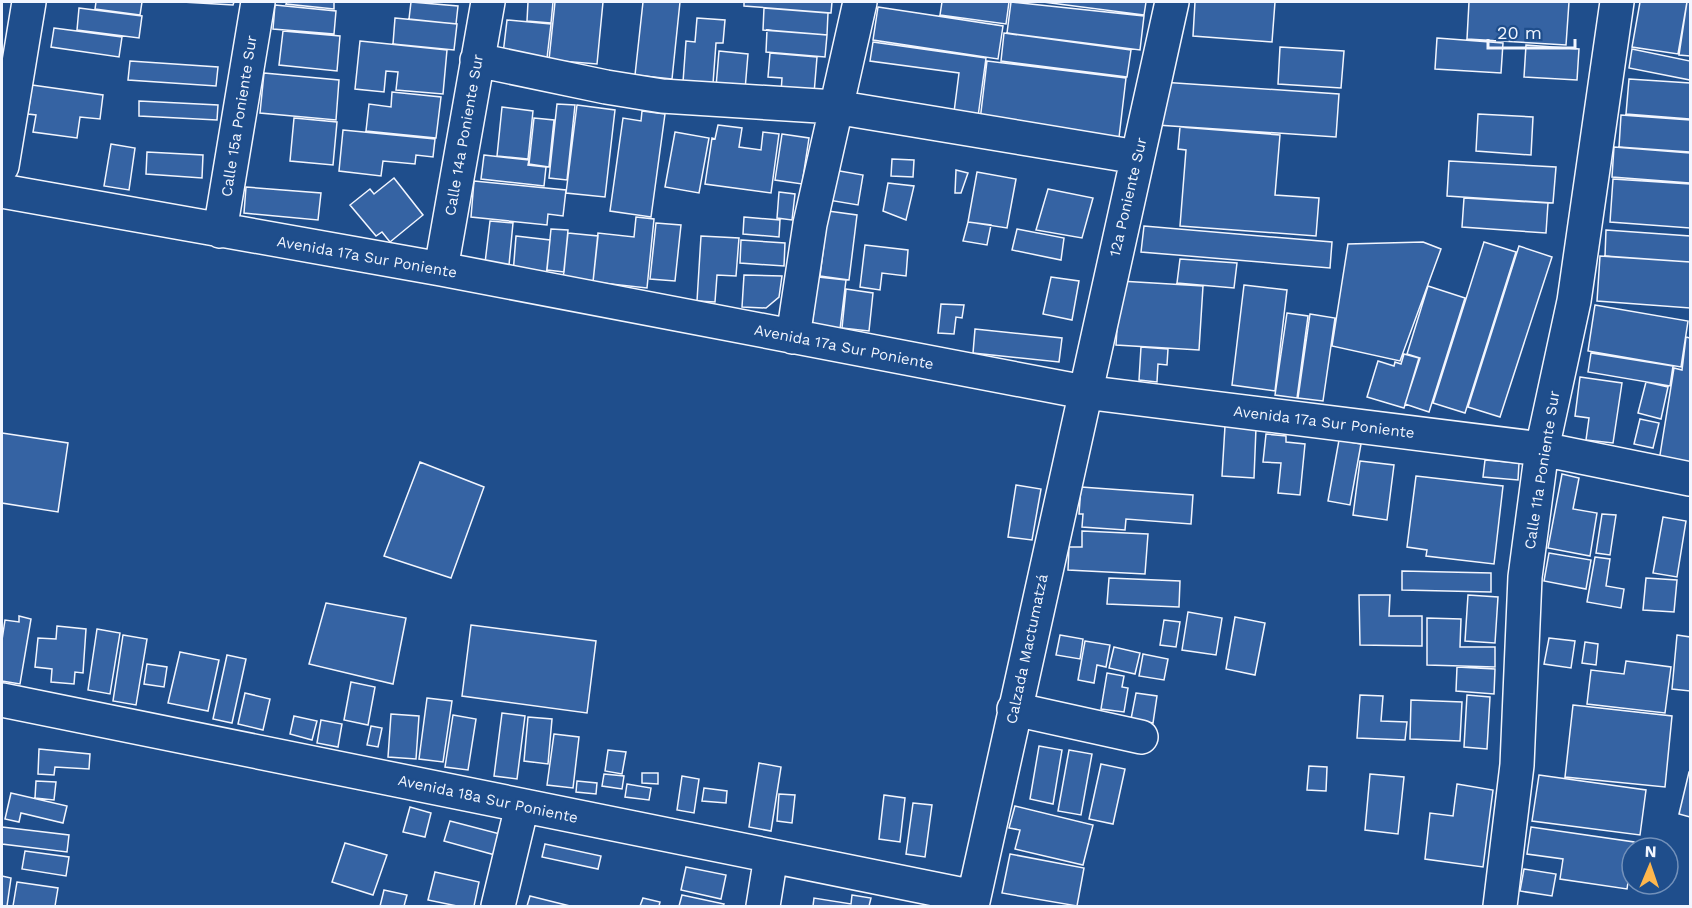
<svg xmlns="http://www.w3.org/2000/svg" width="1692" height="908" font-family="'Work Sans',sans-serif">
<style>
.building{fill:#3563a3;stroke:#f2f6ff;stroke-width:1.5}
.lines{fill:none;stroke-linecap:round;stroke-linejoin:round}
.minor-casing{stroke:#f2f6ff;stroke-width:36}
.minor{stroke:#1f4e8c;stroke-width:33}
.labels{text-anchor:middle;dominant-baseline:central;stroke-width:4.5;stroke-linejoin:round;paint-order:stroke}
.street-label{font-size:15px;fill:#f2f6ff;stroke:#1f4e8c}
</style>
<rect width="100%" height="100%" fill="#1f4e8c"/>
<path class="building" d="M96 2H142L140 15 95 9Z
M182 2H234L233 5Z
M287 2H334V9L286 4Z
M411 2 458 6 456 24 409 19Z
M528 2H553L551 23 527 21Z
M555 2H603L597 64 549 60Z
M643 2H680L672 79 635 75Z
M744 2H832L831 13 744 6Z
M942 2H1009L1006 24 940 15Z
M1011 2 1144 16 1140 50 1007 33Z
M1043 2H1146L1144 15Z
M1195 2H1275L1272 42 1193 36Z
M1469 2H1569L1566 45 1467 39Z
M1640 2H1687L1678 54 1632 47Z
M1687 2H1690V56L1679 55Z
M275 5 336 11 334 34 273 29Z
M878 7 1003 26 998 59 873 40Z
M79 8 142 16 139 38 77 30Z
M764 8 828 13 827 35 763 30Z
M395 18 457 24 454 50 393 44Z
M697 18 725 20 723 43H716L713 84 683 82 686 41 695 42Z
M507 20 551 24 547 58 503 54Z
M54 28 122 37 119 57 51 47Z
M767 30 827 35 825 57 766 52Z
M283 31 340 36 337 71 279 65Z
M1004 33 1131 50 1127 77 1001 61Z
M1437 38 1503 43 1501 73 1435 69Z
M360 41 447 50 443 94 396 90 398 72 386 71 384 92 355 89Z
M873 42 986 58 977 124 953 120 959 73 870 61Z
M1526 45 1579 49 1577 80 1524 77Z
M1280 47 1344 51 1341 88 1278 84Z
M1632 49 1690 61V80L1629 68Z
M719 51 748 54 745 90 716 87Z
M770 53 817 57 814 94 781 92 782 78 768 77Z
M130 61 218 67 216 86 128 80Z
M987 61 1126 78 1118 146 979 129Z
M264 73 339 80 336 120 260 113Z
M1629 79 1690 83V119L1626 114Z
M1161 82 1339 94 1336 137 1157 125Z
M32 85 103 95 100 119 80 117 77 138 33 132 36 115 28 114Z
M392 92 441 97 436 138 366 131 369 104 391 107Z
M139 101 218 105 217 120 139 116Z
M557 104 575 105 567 180 549 178Z
M577 105 615 110 605 197 566 193Z
M502 107 533 111 528 159 497 156Z
M642 111 665 114 651 217 610 211 623 118 641 121Z
M1478 114 1533 117 1531 155 1476 151Z
M1621 115 1690 120V152L1619 147Z
M294 118 337 122 333 165 290 161Z
M534 118 554 120 549 167 529 164Z
M718 125 742 128 739 147 761 150 763 132 779 134 771 193 705 184 712 138 715 139Z
M1180 127 1280 135 1275 195 1319 198 1316 236 1180 226 1186 150 1178 149Z
M343 130 435 139 433 157 416 155 415 164 383 161 381 176 339 171Z
M675 132 709 138 699 193 665 187Z
M782 134 809 138 802 184 775 180Z
M111 144 135 148 129 190 104 186Z
M1614 147 1690 153V183L1612 177Z
M147 152 203 155 202 178 146 174Z
M484 155 529 160 528 165 546 167 544 186 481 179Z
M892 159 914 160 913 177 891 176Z
M1449 161 1556 167 1553 203 1447 196Z
M834 170 863 175 858 205 828 200Z
M956 170 968 173 961 193H955Z
M977 172 1016 179 1007 228 968 222Z
M394 178 423 215 390 242 382 232 376 236 350 205 370 189 374 194Z
M1613 179 1690 184V228L1610 222Z
M474 181 566 190 563 216 548 214 547 225 471 217Z
M888 183 914 186 906 220 883 211Z
M246 187 321 193 318 220 244 213Z
M1048 189 1093 198 1082 238 1036 230Z
M779 192 795 194 792 220 777 218Z
M1464 198 1548 203 1546 233 1462 227Z
M828 211 857 215 849 280 820 276Z
M636 217 654 219 647 288 593 282 598 233 634 237Z
M744 217 780 220 779 237 743 234Z
M490 221 513 223 509 265 485 263Z
M968 222 991 225 987 245 963 241Z
M656 223 681 225 675 281 650 279Z
M1144 226 1332 242 1330 268 1141 252Z
M551 229 568 230 564 272 547 270Z
M1017 229 1064 238 1061 260 1012 250Z
M1606 230 1690 236V262L1605 256Z
M568 233 598 236 593 282 563 279Z
M516 236 550 240 546 277 513 274Z
M701 236 739 238 736 276 717 275 715 302 697 301Z
M741 240 785 243 784 266 740 263Z
M1423 242 1441 249 1400 361 1332 346 1348 244Z
M1484 242 1516 252 1465 413 1433 403Z
M865 245 908 250 906 276 882 273 880 290 860 287Z
M1519 246 1552 257 1500 417 1468 407Z
M1600 256 1690 262V308L1597 301Z
M1180 259 1237 263 1234 288 1177 283Z
M744 275 782 276 779 297 766 308 742 307Z
M818 277 846 280 840 329 812 326Z
M1051 277 1079 281 1072 320 1043 314Z
M1120 281 1203 286 1199 350 1116 345Z
M1244 285 1287 290 1275 391 1232 385Z
M1428 286 1465 298 1429 412 1405 404 1420 358 1407 354Z
M846 289 873 293 869 331 842 328Z
M941 304 964 305 962 318 956 317 954 334 938 333Z
M1595 305 1688 321 1681 367 1588 351Z
M1287 313 1308 316 1297 398 1275 395Z
M1310 314 1335 318 1323 401 1298 398Z
M975 329 1062 338 1059 362 973 353Z
M1686 337 1690 338V465L1659 461 1674 368 1682 370Z
M1141 347 1168 349 1167 365 1158 364 1157 382 1139 380Z
M1591 353 1673 366 1670 386 1588 372Z
M1404 354 1419 358 1404 408 1367 397 1378 361 1394 366 1395 362 1401 364Z
M1580 377 1622 383 1613 443 1586 440 1589 418 1575 416Z
M1646 382 1668 387 1661 419 1638 413Z
M1640 419 1659 423 1653 448 1634 444Z
M1225 426 1256 428 1254 478 1222 476Z
M2 433 68 443 58 512 2 503Z
M1266 434 1286 436V442L1305 444 1300 495 1278 493 1281 463 1263 462Z
M1339 440 1361 444 1350 505 1328 501Z
M1485 460 1519 463 1518 480 1483 477Z
M1360 461 1394 465 1387 520 1353 515Z
M420 462 484 487 451 578 384 556Z
M1562 474 1579 478 1573 509 1597 513 1590 556 1548 548Z
M1416 476 1503 486 1494 564 1426 556 1427 550 1407 547Z
M1016 485 1041 489 1032 540 1008 537Z
M1081 487 1193 495 1191 524 1126 519 1125 530 1082 527 1083 514H1079Z
M1602 514 1616 515 1610 555 1596 553Z
M1663 517 1686 521 1677 577 1653 573Z
M1082 531 1148 534 1145 574 1068 570 1069 547H1082Z
M1549 553 1591 560 1586 589 1544 581Z
M1595 557 1610 559 1606 586 1624 589 1621 608 1587 602Z
M1402 571 1491 573V592L1402 590Z
M1109 578 1180 581 1179 607 1107 604Z
M1646 578 1677 580 1674 612 1643 610Z
M1359 595H1390L1389 616H1422V646L1360 645Z
M1468 595 1498 597 1495 643 1465 641Z
M326 603 406 618 393 684 309 664Z
M1188 612 1222 618 1216 655 1182 650Z
M19 616 31 619 20 684 2 681V640L5 620 19 622Z
M1235 617 1265 623 1255 675 1226 669Z
M1427 618 1461 619 1460 647H1495V667L1427 665Z
M1164 620 1180 622 1176 647 1160 645Z
M471 625 596 641 587 713 462 696Z
M57 626 86 629 83 673 75 672 74 684 51 682 52 669 35 667 38 638 56 639Z
M97 629 120 633 110 694 88 690Z
M123 635 147 639 136 705 113 701Z
M1060 635 1083 639 1080 659 1056 655Z
M1677 635 1690 637V691L1672 689Z
M1549 638 1575 641 1571 668 1544 664Z
M1085 641 1110 645 1106 667 1097 665 1094 683 1078 680Z
M1585 642 1598 644 1596 665 1582 663Z
M1114 647 1140 653 1135 674 1109 668Z
M180 652 219 660 208 711 168 703Z
M1143 654 1168 659 1164 680 1139 676Z
M227 655 246 659 232 723 213 719Z
M1626 661 1671 667 1665 713 1587 704 1591 670 1624 674Z
M147 664 167 667 164 687 144 684Z
M1457 667 1495 669 1494 694 1456 691Z
M1107 673 1124 676 1122 687 1128 688 1124 712 1101 709Z
M351 682 375 687 368 725 344 720Z
M245 693 270 699 263 730 238 724Z
M1136 693 1157 696 1153 723 1131 719Z
M1360 695 1383 696 1381 721 1407 722 1405 740 1357 738Z
M1467 695 1490 697 1487 749 1464 747Z
M427 698 452 701 443 762 419 759Z
M1411 700 1462 702 1460 741 1410 739Z
M1573 705 1672 716 1665 787 1565 777Z
M502 713 525 716 517 779 494 776Z
M391 714 419 716 416 759 388 757Z
M453 715 476 719 468 770 445 767Z
M294 716 317 721 312 740 290 734Z
M528 717 552 719 548 764 524 761Z
M321 720 342 724 338 747 317 743Z
M371 726 382 728 378 747 367 745Z
M554 734 579 737 573 788 547 785Z
M1039 746 1062 750 1053 804 1030 799Z
M39 749 90 754 89 769 55 767 54 775 38 774Z
M608 750 626 752 622 774 605 771Z
M1069 750 1092 754 1081 815 1058 811Z
M759 763 781 767 771 831 749 827Z
M1101 764 1125 769 1113 824 1089 819Z
M1309 766 1327 767 1326 791 1307 790Z
M1689 772H1690V817L1679 814Z
M642 773H658V784L642 783Z
M604 774 624 776 622 789 602 786Z
M1370 774 1404 777 1398 834 1365 830Z
M1539 775 1646 790 1640 835 1532 821Z
M682 776 699 779 694 813 677 810Z
M36 781 56 782 54 800 35 798Z
M577 781 597 783 596 794 576 792Z
M627 784 651 788 649 800 625 797Z
M1457 784 1493 790 1483 867 1425 859 1430 813 1453 816Z
M704 788 727 791 726 803 702 801Z
M11 793 67 806 63 823 21 813 19 822 5 819Z
M779 794 795 795 792 823 777 821Z
M884 795 905 798 900 842 879 839Z
M913 803 932 805 925 857 906 854Z
M1015 806 1093 825 1083 865 1015 849 1020 830 1009 828Z
M410 807 431 813 425 837 403 832Z
M450 821 500 834 495 855 444 841Z
M2 827 69 835 67 852 2 844Z
M1531 827 1634 842 1627 889 1560 879 1563 859 1527 854Z
M345 843 387 855 373 895 332 882Z
M545 844 601 856 598 869 542 857Z
M25 851 69 857 66 876 22 869Z
M1010 854 1084 868 1077 906 1002 893Z
M686 867 726 875 721 899 681 890Z
M1524 869 1556 874 1552 896 1520 891Z
M435 872 479 882 474 906H457L428 900Z
M2 876 11 878 7 906H2Z
M17 882 58 888 55 906H13Z
M384 890 407 895 404 906H380Z
M682 895 724 904 723 906H679Z
M852 895 871 898 869 906H813L814 898 851 904Z
M530 896 570 906H527Z
M643 898 660 902 659 906H640Z"/>
<g class="lines">
<defs>
<path id="minor" d="M477 60 606 87 662 96 835 107 1137 157
M2 166 29 2
M2 191 441 269 1084 392 1542 449 1690 479
M220 231 258 2
M441 269 488 2
M793 337 810 224 860 2
M2 700 974 897
M1014 709 1141 737
M498 906 522 806
M763 906 771 856
M972 906 1172 2
M1500 906 1517 765 1525 577 1542 449 1574 301 1617 2"/>
</defs>
<use href="#minor" class="minor-casing"/>
<use href="#minor" class="minor"/>
</g>
<g class="labels">
<g class="street-label">
<text transform="translate(239 116) rotate(-81)">Calle 15a Poniente Sur</text>
<text transform="translate(464 135) rotate(-80)">Calle 14a Poniente Sur</text>
<text transform="translate(1128 197) rotate(-77)">12a Poniente Sur</text>
<text transform="translate(367 257) rotate(10)">Avenida 17a Sur Poniente</text>
<text transform="translate(844 347) rotate(11)">Avenida 17a Sur Poniente</text>
<text transform="translate(1324 422) rotate(7)">Avenida 17a Sur Poniente</text>
<text transform="translate(1542 470) rotate(-81)">Calle 11a Poniente Sur</text>
<text transform="translate(1027 649) rotate(-78)">Calzada Mactumatzá</text>
<text transform="translate(488 799) rotate(12)">Avenida 18a Sur Poniente</text>
</g>
</g>
<rect width="1692" height="908" fill="none" stroke="#f2f6ff" stroke-width="6"/>
<g transform="translate(1650 866) rotate(2)"><circle r="28" fill="#1f4e8c" stroke="#7391ba" stroke-width="1.5"/>
<path d="M0-4.5L10 22L0 15L-10 22Z" fill="#ffb74d"/>
<text y="-9" font-size="16" font-weight="bold" text-anchor="middle" fill="#f2f6ff">N</text>
</g>
<path d="M1488 39v9h87v-9" fill="none" stroke="#f2f6ff" stroke-width="3"/>
<text x="1497" y="39" font-size="18" fill="#f2f6ff" stroke="#1f4e8c" stroke-width="4.5" paint-order="stroke">20 m</text>
</svg>
